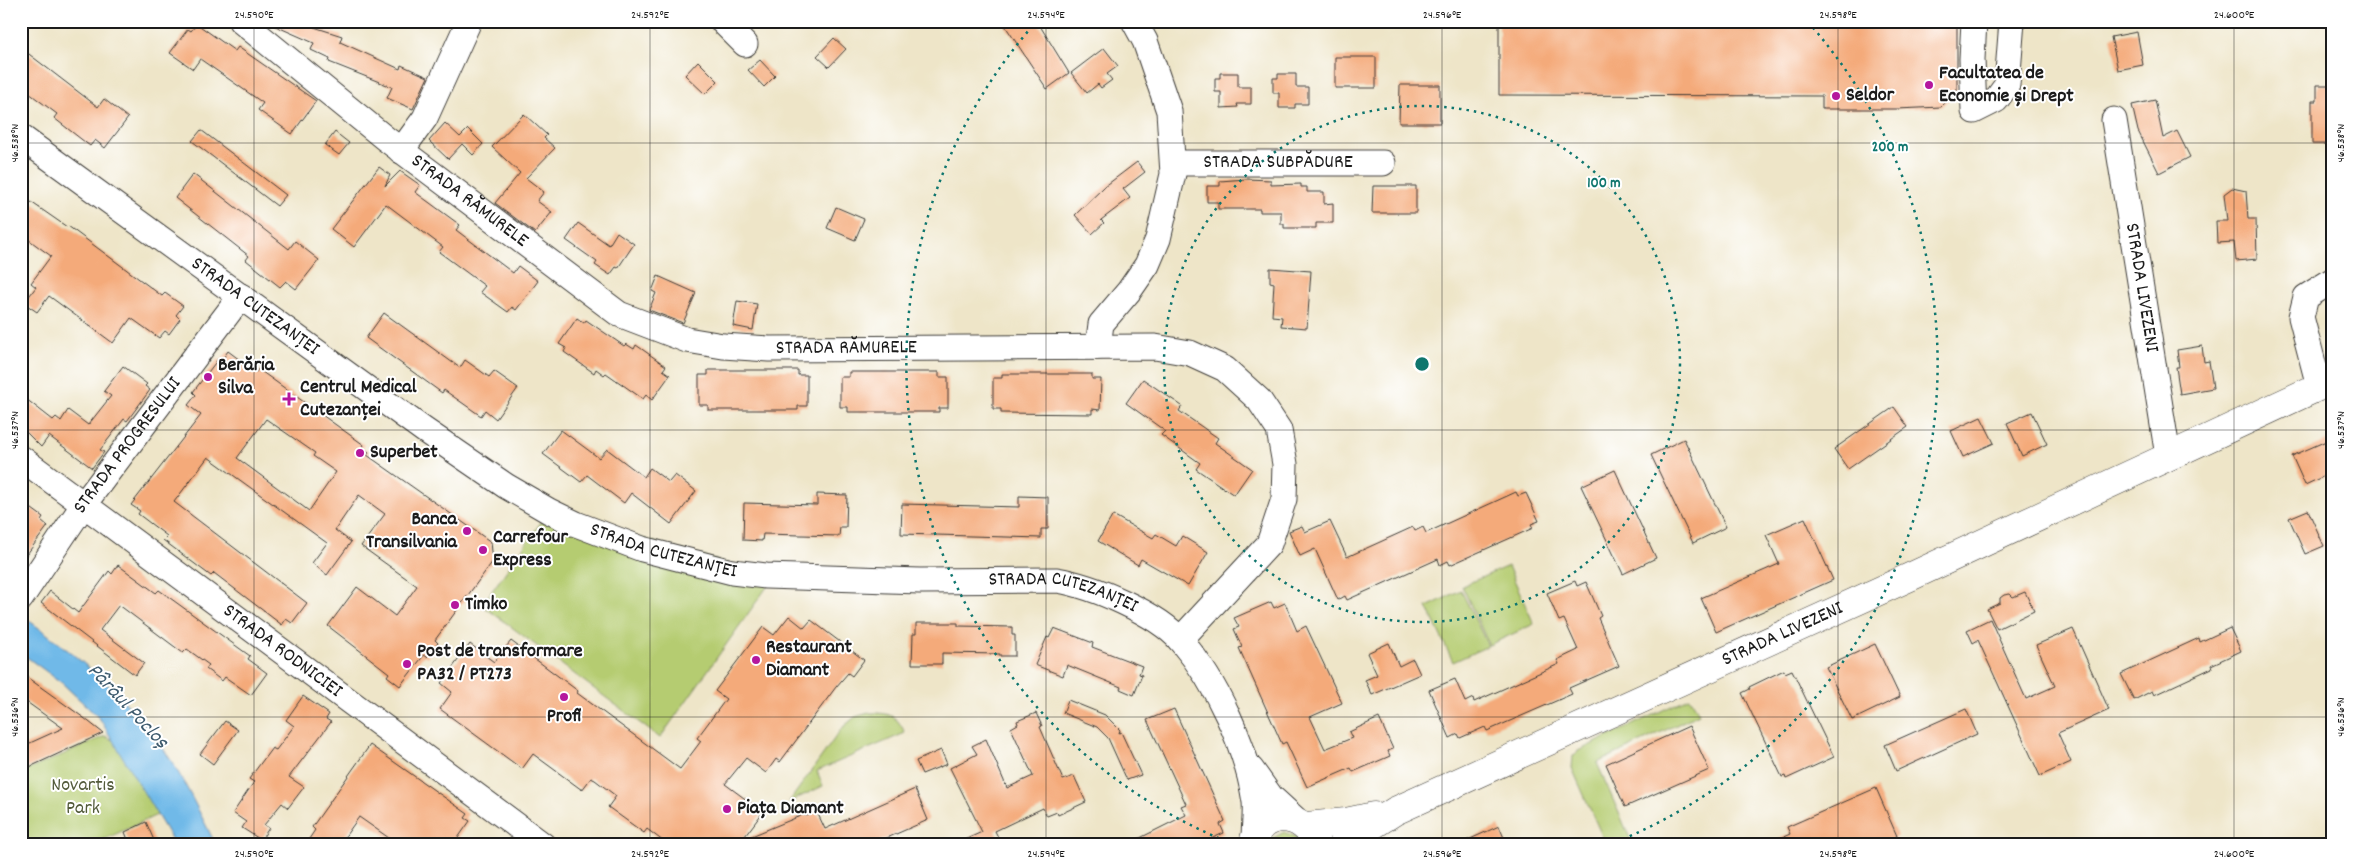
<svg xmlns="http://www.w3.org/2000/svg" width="2354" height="866" font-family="Dekko,sans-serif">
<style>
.green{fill:#b5cc71;stroke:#687446}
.water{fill:#70b9e8;stroke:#466a82}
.building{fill:#f4aa7a;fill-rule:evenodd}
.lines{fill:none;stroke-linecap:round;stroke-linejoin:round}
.minor-casing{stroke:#3c3a36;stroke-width:27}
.major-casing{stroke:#3c3a36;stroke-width:29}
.minor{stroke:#fff;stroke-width:25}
.major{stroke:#fff;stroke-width:28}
.ticks{fill:none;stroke:#1c1c1c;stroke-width:1;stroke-opacity:0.45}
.ring{fill:none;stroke:#0f766e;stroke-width:2.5;stroke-dasharray:2.5 5}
.poi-dot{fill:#b5179e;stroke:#fff;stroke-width:2}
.labels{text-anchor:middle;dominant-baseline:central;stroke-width:4;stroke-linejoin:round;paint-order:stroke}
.poi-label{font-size:20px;font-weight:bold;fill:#1c1c1c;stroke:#fff;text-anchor:start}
.street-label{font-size:20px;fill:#1c1c1c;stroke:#fff}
.park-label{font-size:20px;fill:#525a3a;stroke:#fff}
.water-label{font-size:21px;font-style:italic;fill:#3e5b6e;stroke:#fff}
.centre{fill:#0f766e;stroke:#fff;stroke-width:2.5}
.ring-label{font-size:15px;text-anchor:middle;font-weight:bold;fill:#0f766e;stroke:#fff;stroke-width:4;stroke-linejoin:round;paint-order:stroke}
.neatline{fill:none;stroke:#1c1c1c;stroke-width:2}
.ticks-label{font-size:12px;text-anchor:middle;fill:#1c1c1c}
</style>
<rect width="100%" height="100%" fill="#fff"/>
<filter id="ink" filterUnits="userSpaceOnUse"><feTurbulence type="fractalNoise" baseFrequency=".02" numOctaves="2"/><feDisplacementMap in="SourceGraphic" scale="10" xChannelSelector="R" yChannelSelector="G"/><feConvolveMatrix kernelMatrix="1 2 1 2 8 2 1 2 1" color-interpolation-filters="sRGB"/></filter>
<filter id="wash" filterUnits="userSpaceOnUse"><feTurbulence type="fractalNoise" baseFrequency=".0096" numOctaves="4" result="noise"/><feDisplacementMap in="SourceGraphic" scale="20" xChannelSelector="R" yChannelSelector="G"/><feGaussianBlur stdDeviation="1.12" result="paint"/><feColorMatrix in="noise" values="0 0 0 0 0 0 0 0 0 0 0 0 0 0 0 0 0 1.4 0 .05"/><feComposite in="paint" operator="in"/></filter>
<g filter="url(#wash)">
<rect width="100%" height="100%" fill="#eee5c8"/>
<path class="green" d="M549 511 774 577 660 738 482 605Z
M1508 566 1534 624 1489 645 1462 586Z
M1461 590 1488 646 1453 662 1427 607Z
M1688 698 1692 700 1699 714 1597 763 1633 845H1606L1572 768 1573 756 1578 751Z
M869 713C889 713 896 714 905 733L817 771 823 786 789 802 842 728 855 717Z
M105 736 116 742 159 814 92 845H21V773Z
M1284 832 1297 837 1302 845H1268L1271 839Z"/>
<path class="water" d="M21 615C69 649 118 689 154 736 179 768 197 808 216 845H175L100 719 62 683 21 653Z"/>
<g id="blocks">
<path class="building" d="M264 21H316L314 27 342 36 340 42 400 69 401 65 428 77 413 109 387 98 392 87 329 62 330 59 311 50 314 43Z
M1002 21H1037L1069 73 1047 89Z
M1499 21H1781V23L1957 21V91L1941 107 1897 109H1822V96L1499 95Z
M197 24 235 51 238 47 316 101 292 134 258 110 263 103 200 59 193 69 170 53 188 29 191 31Z
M2137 32 2143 65 2118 70 2111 37Z
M834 38 846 49 829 67 817 56Z
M21 48 98 107 104 99 128 118 105 148 95 140 90 146 54 118 57 114 21 87Z
M1104 48 1118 66 1107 74 1112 80 1101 88 1098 84 1087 93 1071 73Z
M1335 57H1376V88H1335Z
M760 60 775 76 764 87 748 70Z
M698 61 718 81 705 94 685 75Z
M1220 73H1238V87H1251V104H1237L1238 107 1221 108V92H1215V78H1220Z
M1278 74H1296V87H1308V104H1295V108H1279V93H1273V78H1278Z
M1400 85H1440V123H1399Z
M2317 85H2333V144H2312V101H2317Z
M2155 100 2163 138 2177 131 2190 157 2159 173 2138 131 2132 105Z
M524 114 547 135 544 138 555 148 526 178 544 192 537 201 552 212 535 233 495 203 520 173 492 147Z
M445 123 460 137 468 129 483 144 473 155 462 144 448 159 429 141Z
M201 130 286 195 277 206 192 141Z
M335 132 349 143 339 155 325 145Z
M1137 162 1145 172 1123 189 1130 198 1101 220 1104 223 1092 234 1075 215 1104 187Z
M379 167 390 175 385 186 400 171 420 185 415 192 460 225 456 230 513 273 518 266 538 281 516 310 512 307 508 312 480 292 485 286 439 252 443 247 386 204 354 247 331 229Z
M193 174 289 249 295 241 319 260 296 289 286 281 280 287 246 260 249 256 175 198Z
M1246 179 1271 180V185L1301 184V187H1307V192H1324V204L1333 203V223H1316V228H1284V224H1281V212H1260V209H1218V202H1207V186H1220V181Z
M1373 186H1416V213H1372Z
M2232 188 2246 191 2248 219H2256L2257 259 2236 261 2234 242 2217 243 2216 221H2227L2224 194Z
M28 200 67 227 68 226 162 296 165 293 183 306 176 315 180 319 169 334 165 331 159 338 131 318 113 343 49 296 37 312 24 303 36 287 31 283 51 256 21 234V209Z
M836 207 864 219 855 240 827 228Z
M578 223 609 245 617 232 634 244 618 268 616 267 610 275 595 265 597 262 566 240Z
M1270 268 1311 271 1307 328 1281 326 1282 317 1272 316 1274 283 1270 282Z
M658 276 696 293 683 323 649 310 656 293 652 291Z
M737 301 757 304 753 330 733 326Z
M384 313 460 368 465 360 489 377 494 371 518 388 496 419 485 410 481 416 444 390 442 393 366 338Z
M577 318 584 323 586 320 624 346 626 344 634 349 636 345 666 366 663 370 670 375 652 400 646 395 643 399 606 373 604 375 596 369 594 373 564 352 566 348 559 344Z
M2202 346 2204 362 2209 361 2213 388 2180 394 2176 367H2179L2177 350Z
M228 351 256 372 258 369 336 425 364 445 362 448 369 452 367 455 491 542 493 561 435 640 438 643 427 657 424 655 400 686 387 676 389 673 328 626 357 587 395 616 417 586 361 546 385 514 359 495 335 530 351 542 327 575 312 563 327 543 208 457 174 502 307 603 292 623 286 619 282 625 214 573 211 576 163 540 167 536 138 514 140 511 131 505 201 415 188 405 196 395 193 392 218 359 221 361ZM266 419 315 453 313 456 336 472 309 511 237 458Z
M123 366 147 384 145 386 150 390 127 421 124 419 100 450 104 452 92 468 49 436 41 447 21 427V395L53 420 56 417 61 421 68 410 88 425 111 396 104 391Z
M708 370H798V375H807V406H798V410H708V405H699V375H708Z
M849 372H939V377H948V408H939V412H848V407H840V377H849Z
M1002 374H1092V379H1101L1100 410 1092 409V414L1001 413V409H993V378H1002Z
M1143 379 1182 406 1179 411 1218 438 1215 443 1252 469 1234 495 1196 469 1200 463 1161 435 1165 431 1126 403Z
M1894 407 1908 427 1848 469 1834 449Z
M2032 412 2047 444 2022 456 2007 423Z
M1981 417 1994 443 1963 457 1951 431Z
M561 430 599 458 607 449 644 477 650 468 669 482 675 475 696 491 671 524 631 493 624 503 587 475 581 482 543 454Z
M2333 438V472L2305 485 2292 456Z
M1684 439 1726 527 1693 543 1651 455Z
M1615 470 1656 558 1623 574 1581 486Z
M1516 492 1518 496 1526 493 1539 521 1531 524 1533 528 1450 565 1448 561 1440 565 1438 559 1347 600 1345 596 1338 600 1315 549 1300 556 1289 531 1302 526 1305 532 1330 521 1347 557 1413 527 1415 531 1423 527 1426 533Z
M817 494 847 495 846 527H840L839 536 763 534 762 541 743 540 744 503 817 505Z
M1019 496 1048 497V529H1041V538L901 534 902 504 1019 507Z
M21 501 43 517 41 520 48 526 21 562Z
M2308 510 2324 546 2305 554 2289 518Z
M1113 515 1153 538 1156 534 1176 546 1182 536 1208 552 1188 586 1141 559 1138 565 1098 541Z
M1805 518 1833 580 1716 632 1701 598 1779 564 1766 535Z
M118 565 156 593 159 590 250 656 248 659 267 673 251 695 225 677 222 681 206 669 209 665 187 649 183 653 119 605 100 630 144 663 135 675 41 603 50 591 78 613 109 571 112 574Z
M1575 581 1577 586 1586 582 1601 616 1598 618 1619 666 1569 688 1572 694 1487 731 1485 727 1460 738 1458 734 1450 738 1429 690 1455 679 1465 702 1473 698 1474 702 1559 664 1557 660 1578 650 1564 619 1559 621 1547 593Z
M2025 592 2034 611 1997 629 1987 609 2000 603V598L2004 595 2010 594 2013 597Z
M1271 602 1274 608 1285 603 1297 631 1306 626 1342 703 1310 717 1325 749 1352 738 1349 732 1379 718 1393 749 1388 751 1390 756 1353 772 1351 768 1307 787 1286 742 1282 744 1239 648 1242 647 1234 629 1239 627 1234 618Z
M789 616 804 628 811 620 864 660 852 676 848 673 836 687 780 762 776 759 766 773 746 758 725 784 763 812 742 840 805 814 806 816 817 812 825 829 915 789 928 820 871 845H668L647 829 644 833 608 807 616 796 595 780 591 778 582 790 533 754 522 769 440 709 452 692 441 683 470 644 494 662 511 641 578 691 577 693 680 769 701 741 697 738 726 699 715 691 763 627 774 635Z
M1990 619 2026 699 2055 686 2036 645 2073 629 2109 710 2058 733 2071 762 2040 776 1978 640 1973 643 1967 630Z
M916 623H958V626L1012 627V635H1015V656H1000V654L942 653V664H912L913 634H916Z
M1054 628 1093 643 1092 647 1142 666 1139 674 1142 675 1134 695 1120 689 1121 687 1067 665 1063 676 1035 665 1047 637 1049 638Z
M2230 628 2241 651 2211 665 2212 668 2154 695 2152 691 2134 700 2121 674 2199 638 2200 642Z
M1389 643 1399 666 1413 659 1420 674 1372 695 1365 680 1377 675 1367 653Z
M1875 644 1900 697 1852 720 1826 667Z
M1784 670 1785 673 1792 670 1834 757 1786 779 1785 776 1782 777 1742 693 1750 689 1749 687Z
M21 673 84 718 103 733 21 771V747L63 728 21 698Z
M303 696 329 714 326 719 331 722 289 777 304 787 288 808 282 803 264 825 269 828 261 840 242 828 246 822 233 813 254 782 249 779 272 748 276 750 294 726 286 720Z
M1068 700 1105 715 1120 730 1119 733 1121 732 1141 775 1127 780 1108 738 1097 727 1063 713Z
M1174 709 1225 821 1220 824 1224 833 1197 845H1126L1186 815 1181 806 1186 804 1147 720Z
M1966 709 1977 734 1896 771 1885 745Z
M1036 713 1042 726 1040 727 1063 780 1074 776 1086 802 1058 815 1057 812 1047 816 1043 808 995 831 1002 845H953L982 832 950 768 977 754 972 746 986 739 1007 788 1033 776 1011 728 1018 724 1017 721Z
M225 721 238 730 213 764 200 754Z
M1689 726 1709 770 1625 807 1606 764Z
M370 745 468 814 465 818 470 821 453 845H399L359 817 339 845H305L315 830 312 827Z
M941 750 947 764 922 774 916 761Z
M1876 788 1897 836 1894 838V840L1884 845H1766L1790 834 1787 827Z
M146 822 156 845H130L125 832Z
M1499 826 1507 845H1457Z"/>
</g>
</g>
<g filter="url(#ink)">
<use href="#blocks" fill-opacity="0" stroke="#3c3a36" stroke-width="1"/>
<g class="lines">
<defs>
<g id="minor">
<path id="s1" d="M241 21 386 139 619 314 687 340 723 346 769 349 1155 347 1190 353 1225 369 1259 400 1279 430 1285 464 1284 499 1269 544 1180 640"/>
<path d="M722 21 745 44"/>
<path d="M1974 21 1972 59 1974 111 1996 100 2007 85 2012 21"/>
<path id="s2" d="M2114 120 2168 456"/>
<path id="s3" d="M21 137 424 430 506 486 549 511 576 524 642 549 732 572 766 576 920 581 1057 580C1093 586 1157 613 1181 641 1217 683 1247 748 1255 802 1256 814 1254 828 1254 840"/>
<path d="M401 151 425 118 469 21"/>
<path id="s4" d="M1173 163H1383"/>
<path d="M1098 347 1101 324 1129 291 1147 265 1158 239 1173 174 1169 111 1145 41 1134 21"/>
<path d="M2319 386 2301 317 2306 297 2333 280"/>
<path id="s5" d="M21 458 543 845"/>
<path id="s6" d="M21 598 84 504 241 296"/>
<path d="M1251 769 1271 797 1295 819"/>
</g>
<g id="major">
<path d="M1307 826 1346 822 1374 816"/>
<path d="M1253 845C1258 809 1305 810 1317 845"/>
<path id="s7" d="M1342 845 1395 811 1912 576 2333 380"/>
</g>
</defs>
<use href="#minor" class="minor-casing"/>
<use href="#major" class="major-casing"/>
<use href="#minor" class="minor"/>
<use href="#major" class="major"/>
</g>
</g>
<path class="ticks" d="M254 21V845M650 21V845M1046 21V845M1442 21V845M1838 21V845M2234 21V845M21 143H2333M21 430H2333M21 717H2333"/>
<g class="ring">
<circle cx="1422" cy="364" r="258"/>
<path d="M1233 844A516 516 0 0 1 1036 22M1808 22A516 516 0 0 1 1611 844"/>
</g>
<g class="poi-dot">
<circle cx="1929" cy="85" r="5"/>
<circle cx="1836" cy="96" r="5"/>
<circle cx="208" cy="377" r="5"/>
<path d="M286.5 391.5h5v5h5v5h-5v5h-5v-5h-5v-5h5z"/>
<circle cx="360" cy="453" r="5"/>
<circle cx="467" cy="531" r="5"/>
<circle cx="483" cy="550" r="5"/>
<circle cx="455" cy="605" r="5"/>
<circle cx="756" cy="660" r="5"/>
<circle cx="407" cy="664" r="5"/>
<circle cx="564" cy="697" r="5"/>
<circle cx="727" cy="809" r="5"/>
</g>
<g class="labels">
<g class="poi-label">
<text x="1939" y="74">Facultatea de<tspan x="1939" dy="23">Economie și Drept</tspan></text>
<text x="1846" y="96">Seldor</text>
<text x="218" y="366">Berăria<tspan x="218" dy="23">Silva</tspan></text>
<text x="300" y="388">Centrul Medical<tspan x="300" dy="23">Cutezanței</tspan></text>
<text x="370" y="453">Superbet</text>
<text x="457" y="520" text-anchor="end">Banca<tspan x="457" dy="23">Transilvania</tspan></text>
<text x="493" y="538">Carrefour<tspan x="493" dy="23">Express</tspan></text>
<text x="465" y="605">Timko</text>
<text x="766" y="648">Restaurant<tspan x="766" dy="23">Diamant</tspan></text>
<text x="417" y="652">Post de transformare<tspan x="417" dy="23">PA32 / PT273</tspan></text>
<text x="564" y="717" text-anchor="middle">Profi</text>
<text x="737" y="809">Piața Diamant</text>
</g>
<g class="street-label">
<text stroke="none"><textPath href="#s4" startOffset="105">STRADA SUBPĂDURE</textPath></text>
<text stroke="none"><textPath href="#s1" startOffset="291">STRADA RĂMURELE</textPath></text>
<text stroke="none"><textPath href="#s2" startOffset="170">STRADA LIVEZENI</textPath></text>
<text stroke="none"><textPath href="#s3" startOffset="289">STRADA CUTEZANȚEI</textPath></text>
<text stroke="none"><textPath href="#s1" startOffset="711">STRADA RĂMURELE</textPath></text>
<text stroke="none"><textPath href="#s6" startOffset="186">STRADA PROGRESULUI</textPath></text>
<text stroke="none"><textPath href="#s3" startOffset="769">STRADA CUTEZANȚEI</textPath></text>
<text stroke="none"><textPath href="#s3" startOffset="1174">STRADA CUTEZANȚEI</textPath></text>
<text stroke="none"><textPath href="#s7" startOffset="489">STRADA LIVEZENI</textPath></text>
<text stroke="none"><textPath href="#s5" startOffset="325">STRADA RODNICIEI</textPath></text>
</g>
<g class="park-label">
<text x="83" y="786">Novartis<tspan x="83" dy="23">Park</tspan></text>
</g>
<g class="water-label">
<text transform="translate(127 707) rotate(47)">Pârâul Pocloș</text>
</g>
</g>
<circle cx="1422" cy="364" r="8" class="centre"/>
<g class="ring-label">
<text x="1890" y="151">200 m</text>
<text x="1604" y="187">100 m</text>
</g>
<rect width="2354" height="866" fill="none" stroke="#fff" stroke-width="55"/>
<rect x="28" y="28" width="2298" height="810" class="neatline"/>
<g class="ticks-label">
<text x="254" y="18">24.590°E</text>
<text x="650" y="18">24.592°E</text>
<text x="1046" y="18">24.594°E</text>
<text x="1442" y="18">24.596°E</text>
<text x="1838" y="18">24.598°E</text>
<text x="2234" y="18">24.600°E</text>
<text transform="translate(14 143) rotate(-90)" y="4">46.538°N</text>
<text transform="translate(2340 143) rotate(-90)" y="4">46.538°N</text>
<text transform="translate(14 430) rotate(-90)" y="4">46.537°N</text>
<text transform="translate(2340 430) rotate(-90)" y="4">46.537°N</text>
<text transform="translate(14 717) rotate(-90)" y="4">46.536°N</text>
<text transform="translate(2340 717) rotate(-90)" y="4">46.536°N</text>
<text x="254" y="857">24.590°E</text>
<text x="650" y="857">24.592°E</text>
<text x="1046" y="857">24.594°E</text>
<text x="1442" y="857">24.596°E</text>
<text x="1838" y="857">24.598°E</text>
<text x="2234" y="857">24.600°E</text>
</g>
</svg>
